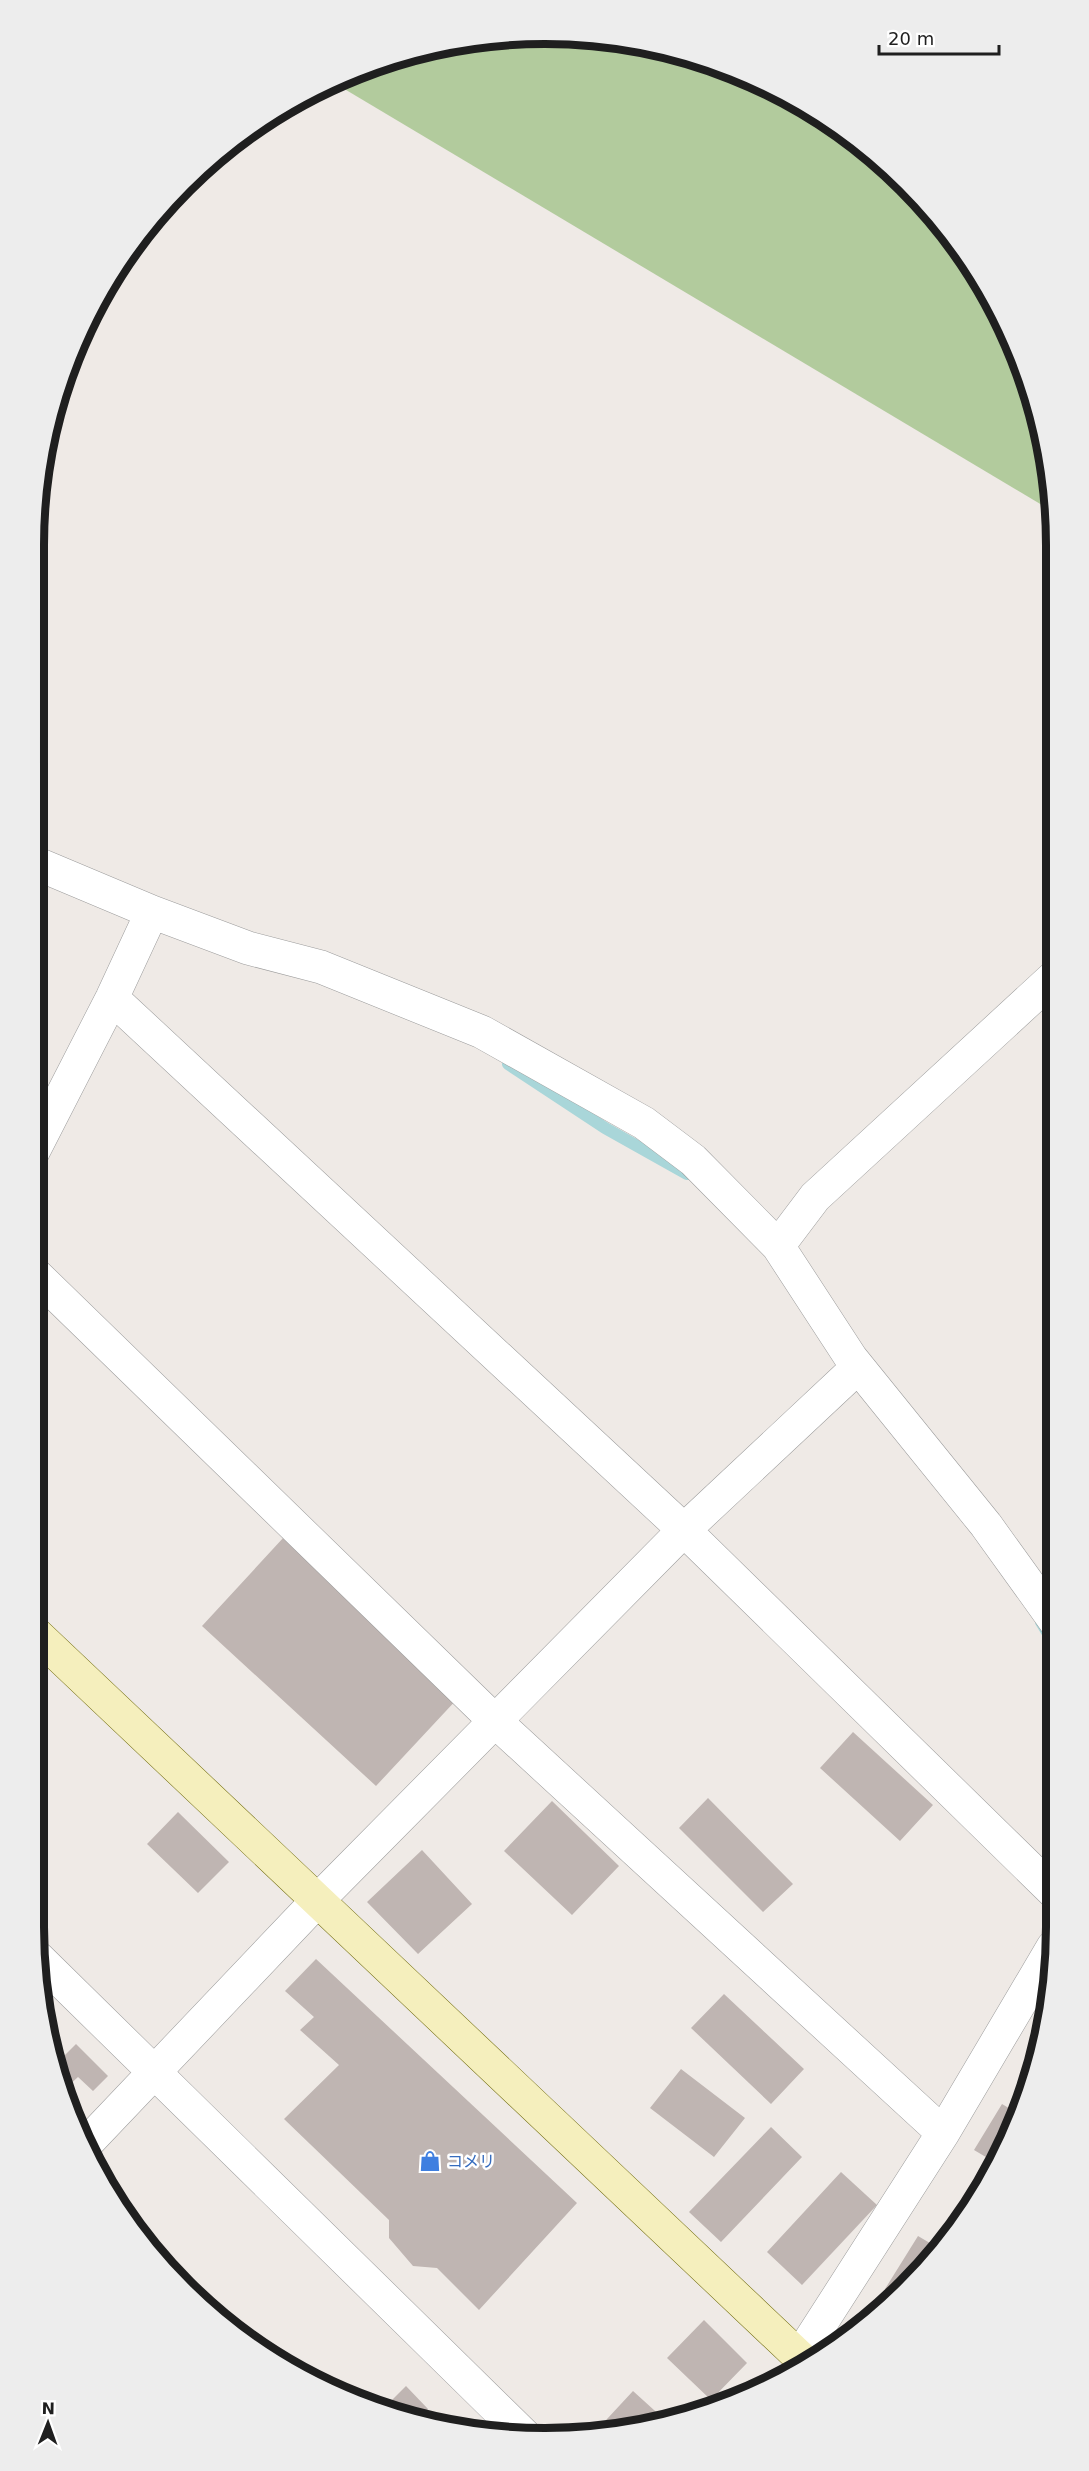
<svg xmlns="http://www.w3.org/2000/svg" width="1089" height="2471" font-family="'DejaVu Sans','Noto Sans JP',sans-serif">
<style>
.forest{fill:#b2cb9d}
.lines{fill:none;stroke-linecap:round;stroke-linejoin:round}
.stream{stroke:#a9d6d9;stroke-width:12}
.building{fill:#bfb5b2}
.street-casing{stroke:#9c9c9c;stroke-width:34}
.secondary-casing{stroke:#6f6a0c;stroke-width:34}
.street{stroke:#fff;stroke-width:33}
.secondary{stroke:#f5efbd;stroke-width:33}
.labels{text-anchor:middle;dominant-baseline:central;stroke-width:5;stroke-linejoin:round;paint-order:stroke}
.shop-label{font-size:16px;fill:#366cbe;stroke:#fff;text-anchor:start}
.rim{fill:none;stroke:#1f1f1f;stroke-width:8}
</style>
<rect width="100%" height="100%" fill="#efeae6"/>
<path class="forest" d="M511 34 612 37 709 60 829 119 950 233 1017 348 1052 477V511L331 81 412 50Z"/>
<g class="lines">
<path class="stream" d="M508 1064 605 1128 687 1174
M1041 1622 1055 1645"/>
</g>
<path class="building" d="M284 1537 459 1697 376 1786 202 1626Z
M853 1732 933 1805 900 1841 820 1768Z
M708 1798 793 1884 763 1912 679 1828Z
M552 1801 619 1866 572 1915 504 1851Z
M178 1812 229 1862 198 1893 147 1844Z
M422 1850 472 1904 418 1954 367 1902Z
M316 1959 577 2203 479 2310 437 2268 413 2266 389 2238V2220L284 2119 339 2065 300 2030 314 2017 285 1991Z
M724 1994 804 2069 771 2104 691 2028Z
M76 2044 108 2076 93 2091 78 2077 67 2087 58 2078 56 2064Z
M681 2069 745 2118 714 2157 650 2108Z
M1002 2104 1019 2114 996 2163 974 2150Z
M771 2127 802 2157 721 2242 689 2212Z
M841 2172 877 2205 802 2285 767 2252Z
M918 2236 940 2249 929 2263 893 2294 885 2289Z
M704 2320 747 2363 711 2400 667 2358Z
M406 2386 428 2409 419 2418 386 2406Z
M633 2391 665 2420 644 2428 594 2433Z"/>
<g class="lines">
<defs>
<path id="street" d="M33 862 152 912 248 948 321 967 482 1032 644 1123 693 1160 778 1246 851 1358 986 1525 1055 1621
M112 998 684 1530 1056 1894
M33 1152 112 998 152 912
M778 1246 815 1197 1053 978
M33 1272 495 1721 943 2133
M38 1958 525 2436
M85 2145 317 1901 684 1530 858 1367
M800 2356 943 2133 1053 1947"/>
<path id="secondary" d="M33 1631 807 2364"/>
</defs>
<use href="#street" class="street-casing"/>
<use href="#secondary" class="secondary-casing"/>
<use href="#street" class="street"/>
<use href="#secondary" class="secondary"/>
</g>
<defs>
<symbol id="shop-bare" viewBox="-9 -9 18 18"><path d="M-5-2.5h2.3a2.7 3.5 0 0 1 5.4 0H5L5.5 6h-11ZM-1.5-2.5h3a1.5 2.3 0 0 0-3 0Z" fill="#3f7fe0" stroke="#fff" stroke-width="2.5" paint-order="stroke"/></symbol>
</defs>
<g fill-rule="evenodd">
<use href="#shop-bare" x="415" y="2146" width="30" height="30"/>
</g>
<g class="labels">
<g class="shop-label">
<text x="447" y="2161">コメリ</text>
</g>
</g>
<path d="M0 0H1089V2471H0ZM545 44H545A501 501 0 0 1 1046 545V1927A501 501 0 0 1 545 2428H545A501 501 0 0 1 44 1927V545A501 501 0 0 1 545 44Z" fill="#ededed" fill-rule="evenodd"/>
<path class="rim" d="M545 44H545A501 501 0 0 1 1046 545V1927A501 501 0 0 1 545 2428H545A501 501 0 0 1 44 1927V545A501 501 0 0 1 545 44Z"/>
<g transform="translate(48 2423) rotate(1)" stroke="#ffffff" stroke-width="4.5" paint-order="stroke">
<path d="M0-4.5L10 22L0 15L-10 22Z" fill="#1f1f1f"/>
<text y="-9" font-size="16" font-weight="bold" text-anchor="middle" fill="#1f1f1f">N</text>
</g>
<path d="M879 45v9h120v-9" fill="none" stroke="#1f1f1f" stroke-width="3"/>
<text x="888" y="45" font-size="18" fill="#1f1f1f" stroke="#ffffff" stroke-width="4.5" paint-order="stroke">20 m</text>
</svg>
